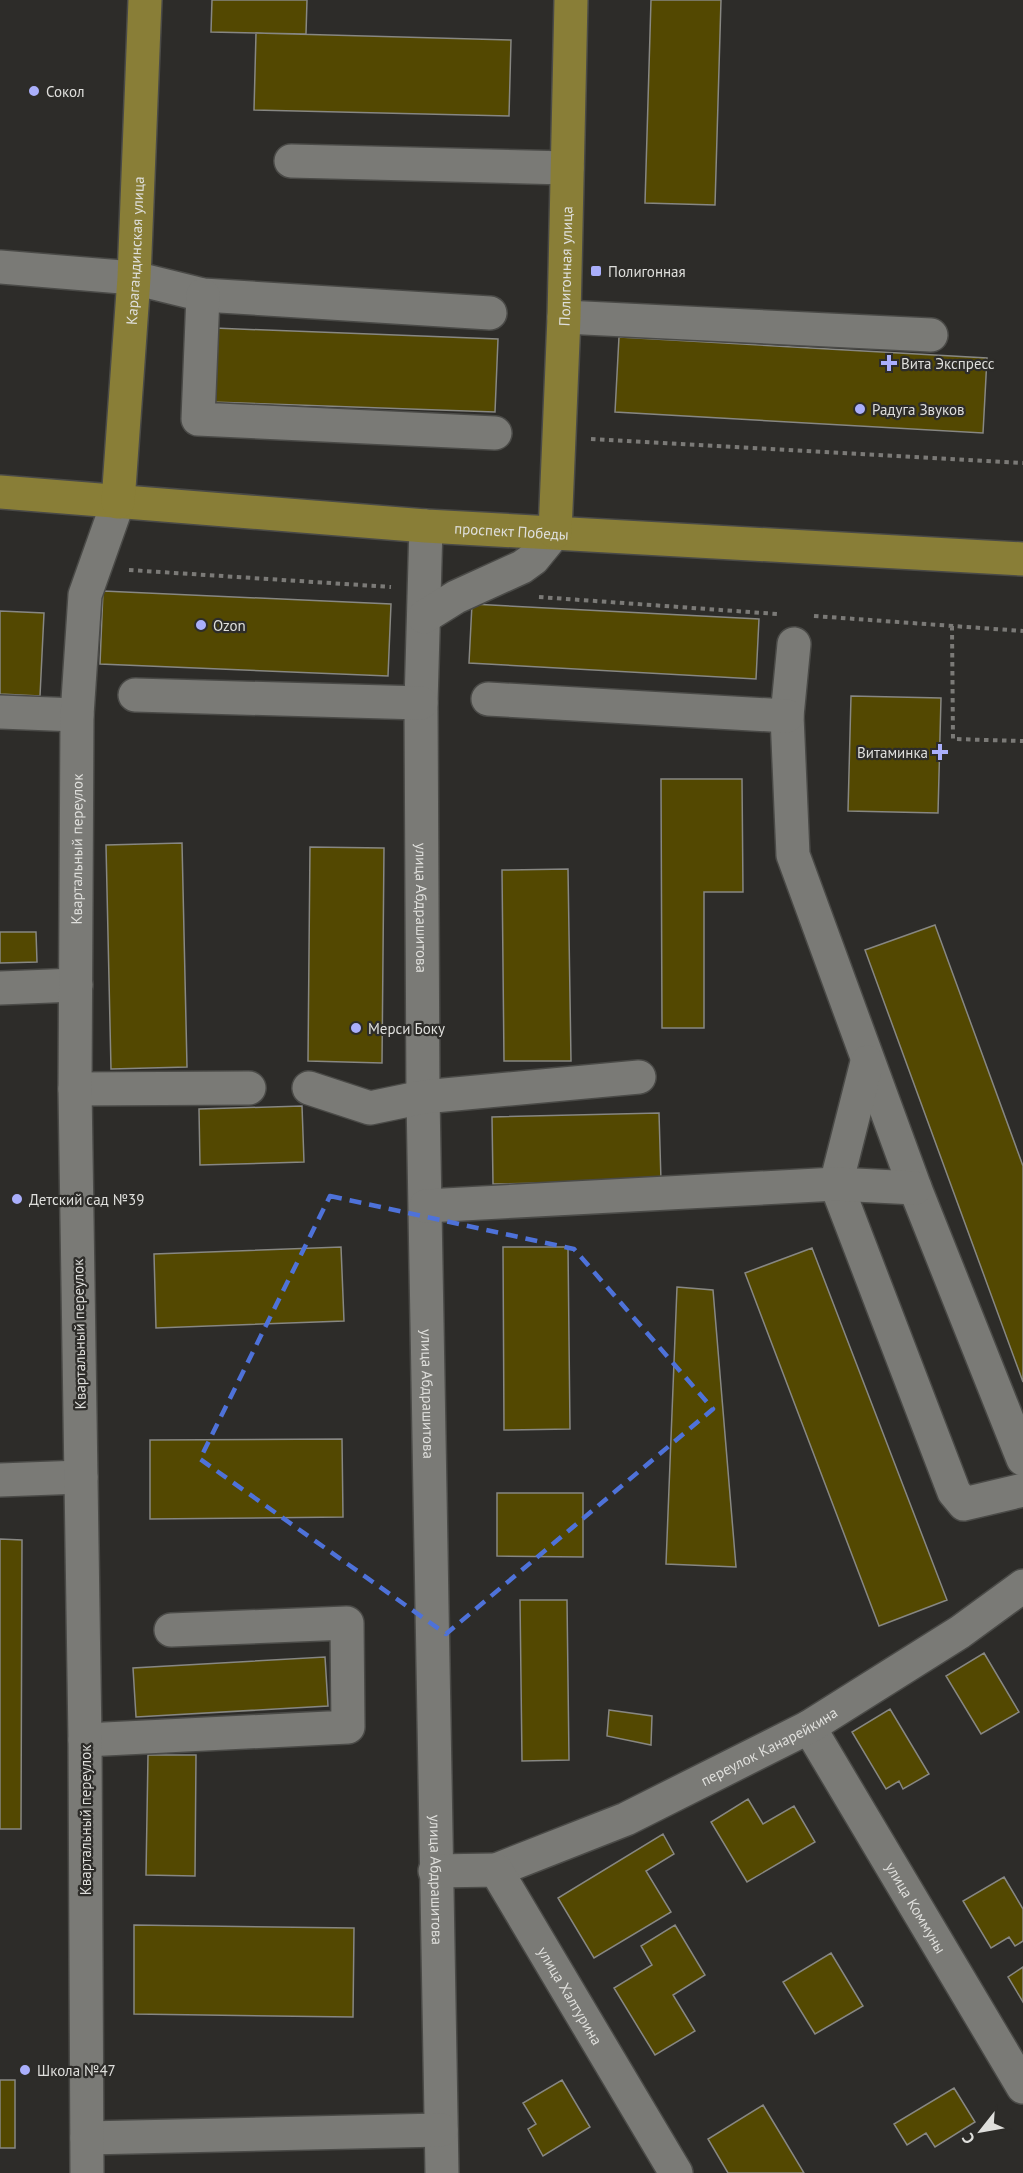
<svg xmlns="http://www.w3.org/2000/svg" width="1023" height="2173" font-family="'PT Sans',sans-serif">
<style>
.building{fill:#534801;stroke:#878783;stroke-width:1.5}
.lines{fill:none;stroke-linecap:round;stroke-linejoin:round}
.minor-casing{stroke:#4a4a47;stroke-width:36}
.major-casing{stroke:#4a4a47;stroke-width:36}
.path{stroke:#7b7a77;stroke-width:4;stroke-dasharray:4.5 4.5;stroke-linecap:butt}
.minor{stroke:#7a7a76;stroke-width:33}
.major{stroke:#897e37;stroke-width:33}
.marked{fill:none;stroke:#4e72d9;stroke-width:4.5;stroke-dasharray:12 8;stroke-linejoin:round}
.poi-dot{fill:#aaaffb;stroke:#2d2c29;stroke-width:2}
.labels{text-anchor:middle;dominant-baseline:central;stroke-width:4.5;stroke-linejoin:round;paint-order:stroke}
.poi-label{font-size:15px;fill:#dfdfdc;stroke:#2d2c29;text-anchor:start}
.street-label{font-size:15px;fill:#dfdfdc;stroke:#2d2c29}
</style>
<rect width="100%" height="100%" fill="#2d2c29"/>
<path class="building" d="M212 0H307L306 34 211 32Z
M651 0H721L715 205 645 203Z
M256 33 511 40 509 116 254 110Z
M214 328 498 339 495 412 211 402Z
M619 337 987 358 983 433 615 412Z
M103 591 391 604 388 676 100 664Z
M472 604 759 619 756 679 469 663Z
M0 611 44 613 40 696 0 694Z
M851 696 941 698 938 813 848 811Z
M661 779H742L743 892H704V1028H662Z
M182 843 187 1067 111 1069 106 845Z
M310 847 384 848 382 1063 308 1061Z
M568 869 571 1061H504L502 870Z
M935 925 1023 1166V1382L865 950Z
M0 932H36L37 962 0 963Z
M302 1106 304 1162 200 1165 199 1109Z
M659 1113 661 1181 493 1184 492 1117Z
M341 1247 344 1321 156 1328 154 1254Z
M503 1247H568L570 1429 504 1430Z
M812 1248 947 1600 879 1626 745 1273Z
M677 1287 713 1290 736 1567 666 1564Z
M342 1439 343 1517 150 1519V1440Z
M497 1493H583V1557L497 1556Z
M0 1539 22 1540 21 1829H0Z
M520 1600H567L569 1760 522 1761Z
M984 1653 1019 1712 981 1734 946 1676Z
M325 1657 328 1706 136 1717 133 1668Z
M890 1709 929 1774 903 1789 899 1781 886 1789 852 1732Z
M609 1710 652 1716 651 1745 607 1736Z
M148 1755H196L195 1876 146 1875Z
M748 1799 763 1824 794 1806 815 1842 747 1882 711 1822Z
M663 1834 674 1854 646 1871 671 1912 594 1958 558 1898Z
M1004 1877 1023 1909V1941L1015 1946 1009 1937 991 1948 963 1901Z
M134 1925 354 1928 353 2017 134 2014Z
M675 1925 705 1975 673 1995 695 2031 655 2055 614 1988 652 1965 641 1946Z
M831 1953 863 2006 815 2034 783 1982Z
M1023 1967V2002L1008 1977Z
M0 2080H15V2148H0Z
M562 2080 590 2127 543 2156 528 2129 536 2124 523 2103Z
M954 2088 975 2122 935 2147 926 2133 907 2145 894 2124Z
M763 2105 783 2138 804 2173H728L708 2139Z"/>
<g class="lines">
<defs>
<g id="minor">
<path d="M291 161 567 168"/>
<path d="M0 267 134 278 203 295 490 313"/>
<path d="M203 295 198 419 495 433"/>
<path d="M564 317 931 335"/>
<path id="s1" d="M426 526 421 703 423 1097 442 2173"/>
<path d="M424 617 456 597 522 567 533 559 555 532"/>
<path d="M794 644 787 716 793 855 915 1188 1023 1459"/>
<path d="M135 695 421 703"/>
<path d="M488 699 787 716"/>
<path d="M0 712 77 715"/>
<path d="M0 988 76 985"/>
<path d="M867 1062 836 1184 954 1492 964 1504 1023 1490"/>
<path d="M309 1088 370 1108 423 1097 639 1077"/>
<path d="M75 1089 249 1088"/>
<path d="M426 1206 836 1184 915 1188"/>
<path d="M0 1480 81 1477"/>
<path id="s2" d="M809 1727 1023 2087"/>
<path d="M85 1740 348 1727 347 1623 171 1630"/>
<path id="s3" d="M496 1870 626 1819 809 1727 960 1632 1023 1586"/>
<path id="s4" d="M435 1871 496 1870 676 2173"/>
<path d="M87 2138 441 2130"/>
<path id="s5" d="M87 2173 85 1740 75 1089 77 715 85 595 118 502"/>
</g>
<g id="major">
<path id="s6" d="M0 492 426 526 1023 559"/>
<path id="s7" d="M118 502 134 278 145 0"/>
<path id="s8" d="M555 532 564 317 571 0"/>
</g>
</defs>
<use href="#minor" class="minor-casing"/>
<use href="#major" class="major-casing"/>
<path class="path" d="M591 439 1023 463
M129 570 391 587
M539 597 777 614
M814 616 1023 631
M952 626 953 739 1023 741"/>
<use href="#minor" class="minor"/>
<use href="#major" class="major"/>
</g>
<path class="marked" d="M330 1196 574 1249 713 1409 446 1634 200 1459Z"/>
<g class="poi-dot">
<circle cx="34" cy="91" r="6"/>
<rect x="590" y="265" width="12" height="12" rx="3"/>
<path d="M886 354h6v6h6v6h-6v6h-6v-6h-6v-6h6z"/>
<circle cx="860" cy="409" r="6"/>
<circle cx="201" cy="625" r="6"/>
<path d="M937 743h6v6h6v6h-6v6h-6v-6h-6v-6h6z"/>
<circle cx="356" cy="1028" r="6"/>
<circle cx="17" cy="1199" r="6"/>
<circle cx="25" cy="2070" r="6"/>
</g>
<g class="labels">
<g class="poi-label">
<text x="46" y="91">Сокол</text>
<text x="608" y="271">Полигонная</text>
<text x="901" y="363">Вита Экспресс</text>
<text x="872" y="409">Радуга Звуков</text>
<text x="213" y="625">Ozon</text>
<text x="928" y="752" text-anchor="end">Витаминка</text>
<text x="368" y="1028">Мерси Боку</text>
<text x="29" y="1199">Детский сад №39</text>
<text x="37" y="2070">Школа №47</text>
</g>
<g class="street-label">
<text stroke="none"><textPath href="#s7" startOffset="252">Карагандинская улица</textPath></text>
<text stroke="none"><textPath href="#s8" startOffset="266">Полигонная улица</textPath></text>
<text stroke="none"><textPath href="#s6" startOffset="513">проспект Победы</textPath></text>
<text stroke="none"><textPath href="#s5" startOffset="1324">Квартальный переулок</textPath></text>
<text stroke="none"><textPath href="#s1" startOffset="382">улица Абдрашитова</textPath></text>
<text transform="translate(79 1334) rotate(-91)">Квартальный переулок</text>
<text stroke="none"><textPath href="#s1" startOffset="868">улица Абдрашитова</textPath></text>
<text stroke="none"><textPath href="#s3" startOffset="300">переулок Канарейкина</textPath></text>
<text transform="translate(85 1820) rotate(-90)">Квартальный переулок</text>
<text stroke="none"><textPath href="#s1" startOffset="1354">улица Абдрашитова</textPath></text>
<text stroke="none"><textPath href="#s2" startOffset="210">улица Коммуны</textPath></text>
<text stroke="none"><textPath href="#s4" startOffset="207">улица Халтурина</textPath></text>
</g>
</g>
<g transform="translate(981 2131) rotate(239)" stroke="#2d2c29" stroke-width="4.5" paint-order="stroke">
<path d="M0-4.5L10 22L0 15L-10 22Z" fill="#dfdfdc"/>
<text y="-9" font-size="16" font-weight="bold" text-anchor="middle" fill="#dfdfdc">С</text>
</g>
</svg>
